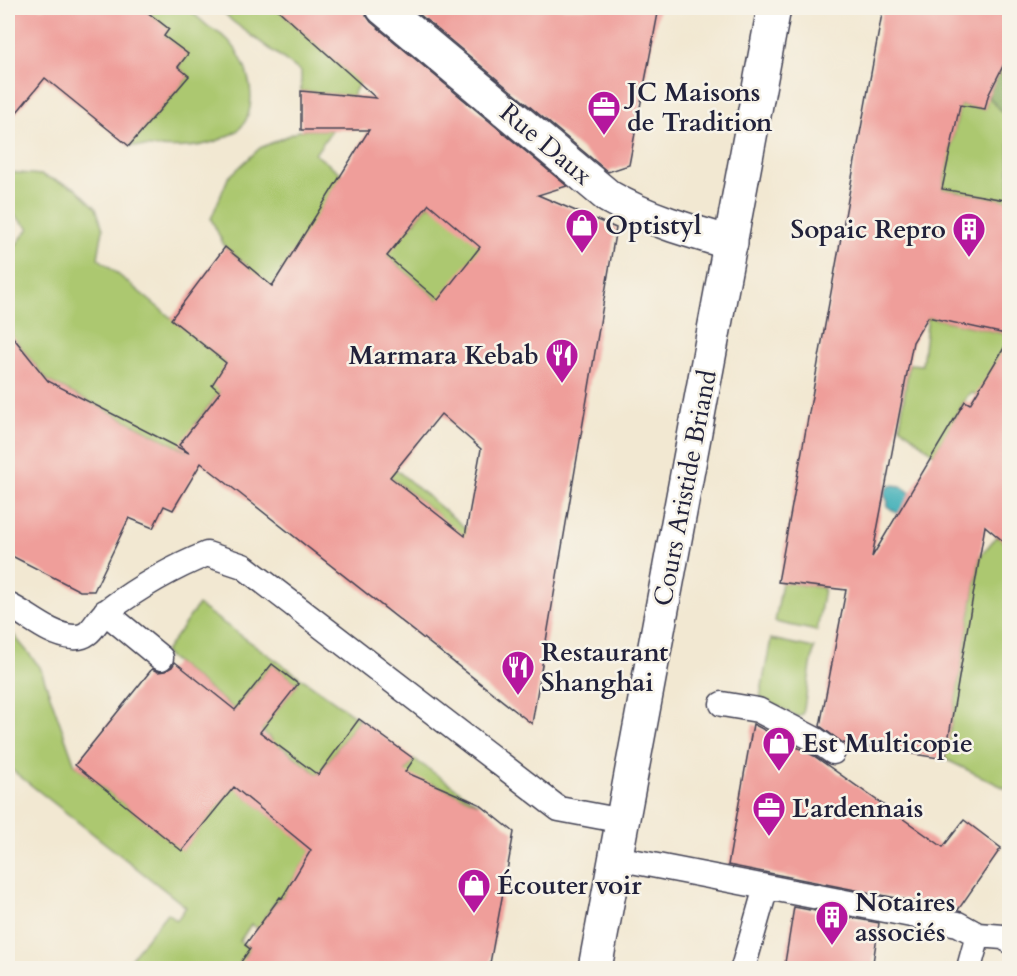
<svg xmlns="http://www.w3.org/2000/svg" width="1017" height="976" font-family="Cardo,serif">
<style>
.green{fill:#acc86f;stroke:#677555;stroke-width:1.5}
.forest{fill:#89ac62;stroke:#56674e;stroke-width:1.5}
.water{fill:#3daeb7;stroke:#306879;stroke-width:1.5}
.building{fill:#ef9e9a;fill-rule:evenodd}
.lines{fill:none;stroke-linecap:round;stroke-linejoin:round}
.service-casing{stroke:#414052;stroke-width:27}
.minor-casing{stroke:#414052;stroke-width:36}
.tertiary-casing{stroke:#414052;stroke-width:36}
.service{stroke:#fff;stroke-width:24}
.minor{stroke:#fff;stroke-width:33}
.tertiary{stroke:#fff;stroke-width:33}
.labels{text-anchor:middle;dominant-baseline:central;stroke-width:5;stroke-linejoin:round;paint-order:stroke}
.poi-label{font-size:26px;font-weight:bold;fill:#22223b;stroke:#f7f3e8;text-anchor:start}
.street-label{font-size:26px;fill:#22223b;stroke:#f7f3e8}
</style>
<rect width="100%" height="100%" fill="#f7f3e8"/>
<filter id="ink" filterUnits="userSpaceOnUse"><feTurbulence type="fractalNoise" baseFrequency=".0167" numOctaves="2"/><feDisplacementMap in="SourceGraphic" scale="12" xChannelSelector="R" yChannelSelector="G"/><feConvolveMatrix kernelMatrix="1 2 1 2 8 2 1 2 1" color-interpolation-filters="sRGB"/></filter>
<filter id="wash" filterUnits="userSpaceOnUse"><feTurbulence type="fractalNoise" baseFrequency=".008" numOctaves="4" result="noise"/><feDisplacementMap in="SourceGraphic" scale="24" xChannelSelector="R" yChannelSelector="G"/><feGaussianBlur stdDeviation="1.35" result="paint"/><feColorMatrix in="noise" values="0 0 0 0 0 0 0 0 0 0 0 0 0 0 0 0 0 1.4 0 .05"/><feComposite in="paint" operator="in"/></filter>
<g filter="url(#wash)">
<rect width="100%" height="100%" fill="#f2e8d2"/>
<path class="green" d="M131 8H184C194 12 200 20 209 27 215 31 223 35 228 40 249 61 265 116 232 134 197 153 167 147 129 146L189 76 178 67 187 54 164 36 168 29 146 11 140 16Z
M220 8H276L360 82 352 96 301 91V72L232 21Z
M1009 52V201L942 189 960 105 985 109 988 96Z
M301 130H332L315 154 342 174 258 312 249 267 225 247 211 219 228 178 260 148Z
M8 172 41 175 76 188 96 208 103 229 98 258 226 363 220 392 195 424 194 440 190 453 48 381 8 331V255L29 228 8 210Z
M429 204 518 263 438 300 372 243 385 207 410 228Z
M928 317 1009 335V338L978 396 973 393 968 395 934 454 900 426 909 364 922 365Z
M393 467 482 542 470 541 387 474Z
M997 536 1009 547V790L945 759 980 556Z
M782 582 824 588 817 631 775 622Z
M198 605 359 719 318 775 281 746 242 793 312 850 282 898 279 897 265 917 261 931 251 924 240 941 250 949 244 957 257 968H134L127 963 167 913 177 920 186 907 8 767V628L40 667 75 765 182 850 272 740 261 730 298 684 272 664 243 700 248 720 164 653Z
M771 639 814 648 803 714 798 717 760 697Z
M414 759 479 804 431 783 425 791 373 818Z"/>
<path class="forest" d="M1004 63H1009V117L1001 112 988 96Z"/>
<path class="water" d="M892 485 901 486 942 516 927 535 887 506 888 502 884 494 888 487Z"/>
<g id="blocks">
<path class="building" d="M8 8H142L169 29 164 36 188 54 178 67 189 76 129 146 45 78 8 123Z
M276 8H365L366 15 371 22 567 186 538 195 616 228 532 724 201 463 173 510 164 506 153 528 129 518 94 591H80L8 554V331L48 381 189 453 179 445 220 392 212 385 226 363 171 319 225 247 272 286 369 130H301V91L376 98ZM429 204 480 247 438 300 387 256ZM441 414 481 449 465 536 390 477Z
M412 8H659L629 165 608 172Z
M883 8H1010V52L988 96 985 109 960 105 942 189 1010 201V335L928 317 913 342 872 557 965 401 970 404 1010 338V547L985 526 945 759 843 743 820 726 846 590 778 582Z
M175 662 235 710 272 664 298 684 260 732 318 775 359 719 414 759 405 772 479 804 514 832 489 969H236L250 949 245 945 280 897 282 898 311 850 234 787 182 851 75 765 152 669 158 672 165 671 172 667Z
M753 724 814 756 943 847 964 820 1001 848 958 910 728 865Z
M794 907 879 923 872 969H784Z"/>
</g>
</g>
<g filter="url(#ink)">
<use href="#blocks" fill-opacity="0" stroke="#414052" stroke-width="1.5"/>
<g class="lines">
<defs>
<path id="service" d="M8 605C29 615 49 635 73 637 92 639 95 620 107 611 138 588 172 568 207 554L243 566 559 809 623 821
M105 612 161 658
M722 704 758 710 816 740 833 752
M616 858 958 924 978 935
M743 968 766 887
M969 968 978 935 1003 937 1010 941"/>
<path id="minor" d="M383 8 609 197C647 219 689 231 731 243"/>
<path id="tertiary" d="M595 968 774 8"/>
</defs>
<use href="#service" class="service-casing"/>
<use href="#minor" class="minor-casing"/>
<use href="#tertiary" class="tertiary-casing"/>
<use href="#service" class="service"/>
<use href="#minor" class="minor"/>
<use href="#tertiary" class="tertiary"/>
</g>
</g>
<defs>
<symbol id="office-pin" viewBox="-11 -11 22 30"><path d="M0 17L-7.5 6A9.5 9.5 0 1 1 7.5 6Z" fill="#b5179e" stroke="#f7f3e8"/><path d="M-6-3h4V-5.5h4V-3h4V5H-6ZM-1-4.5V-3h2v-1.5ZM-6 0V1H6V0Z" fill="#fff"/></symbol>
<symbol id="shop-pin" viewBox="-11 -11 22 30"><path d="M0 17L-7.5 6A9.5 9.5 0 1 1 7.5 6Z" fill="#b5179e" stroke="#f7f3e8"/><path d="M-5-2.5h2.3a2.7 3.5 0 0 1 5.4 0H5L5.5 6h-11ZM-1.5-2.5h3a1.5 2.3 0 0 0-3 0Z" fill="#fff"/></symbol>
<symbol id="building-pin" viewBox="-11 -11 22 30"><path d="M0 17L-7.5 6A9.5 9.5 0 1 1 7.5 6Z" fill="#b5179e" stroke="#f7f3e8"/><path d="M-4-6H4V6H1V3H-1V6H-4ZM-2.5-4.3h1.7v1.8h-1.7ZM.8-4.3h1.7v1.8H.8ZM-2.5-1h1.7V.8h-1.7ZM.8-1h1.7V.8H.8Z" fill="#fff"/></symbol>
<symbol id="restaurant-pin" viewBox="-11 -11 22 30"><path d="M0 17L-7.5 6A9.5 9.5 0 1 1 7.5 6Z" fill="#b5179e" stroke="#f7f3e8"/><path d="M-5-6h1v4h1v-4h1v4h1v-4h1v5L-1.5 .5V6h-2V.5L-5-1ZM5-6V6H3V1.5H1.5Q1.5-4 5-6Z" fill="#fff"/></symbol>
</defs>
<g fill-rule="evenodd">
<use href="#office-pin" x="585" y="88" width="38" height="52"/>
<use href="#shop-pin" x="563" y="206" width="38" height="52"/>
<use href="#building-pin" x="950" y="210" width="38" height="52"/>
<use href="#restaurant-pin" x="543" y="336" width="38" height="52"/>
<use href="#restaurant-pin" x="499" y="648" width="38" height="52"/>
<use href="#shop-pin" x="760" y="724" width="38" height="52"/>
<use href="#office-pin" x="750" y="789" width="38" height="52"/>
<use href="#shop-pin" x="455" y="866" width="38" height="52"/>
<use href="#building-pin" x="813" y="898" width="38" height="52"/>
</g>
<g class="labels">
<g class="poi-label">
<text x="627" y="92">JC Maisons<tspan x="627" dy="30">de Tradition</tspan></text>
<text x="605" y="225">Optistyl</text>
<text x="946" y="229" text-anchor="end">Sopaic Repro</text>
<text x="539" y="355" text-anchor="end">Marmara Kebab</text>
<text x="541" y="652">Restaurant<tspan x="541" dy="30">Shanghai</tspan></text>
<text x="802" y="743">Est Multicopie</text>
<text x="792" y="808">L'ardennais</text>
<text x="497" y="885">Écouter voir</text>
<text x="855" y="902">Notaires<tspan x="855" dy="30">associés</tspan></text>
</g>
<g class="street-label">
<text transform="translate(546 144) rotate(40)">Rue Daux</text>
<text transform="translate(685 488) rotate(-79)">Cours Aristide Briand</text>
</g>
</g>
<rect width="1017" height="976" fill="none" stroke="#f7f3e8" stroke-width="30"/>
</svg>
